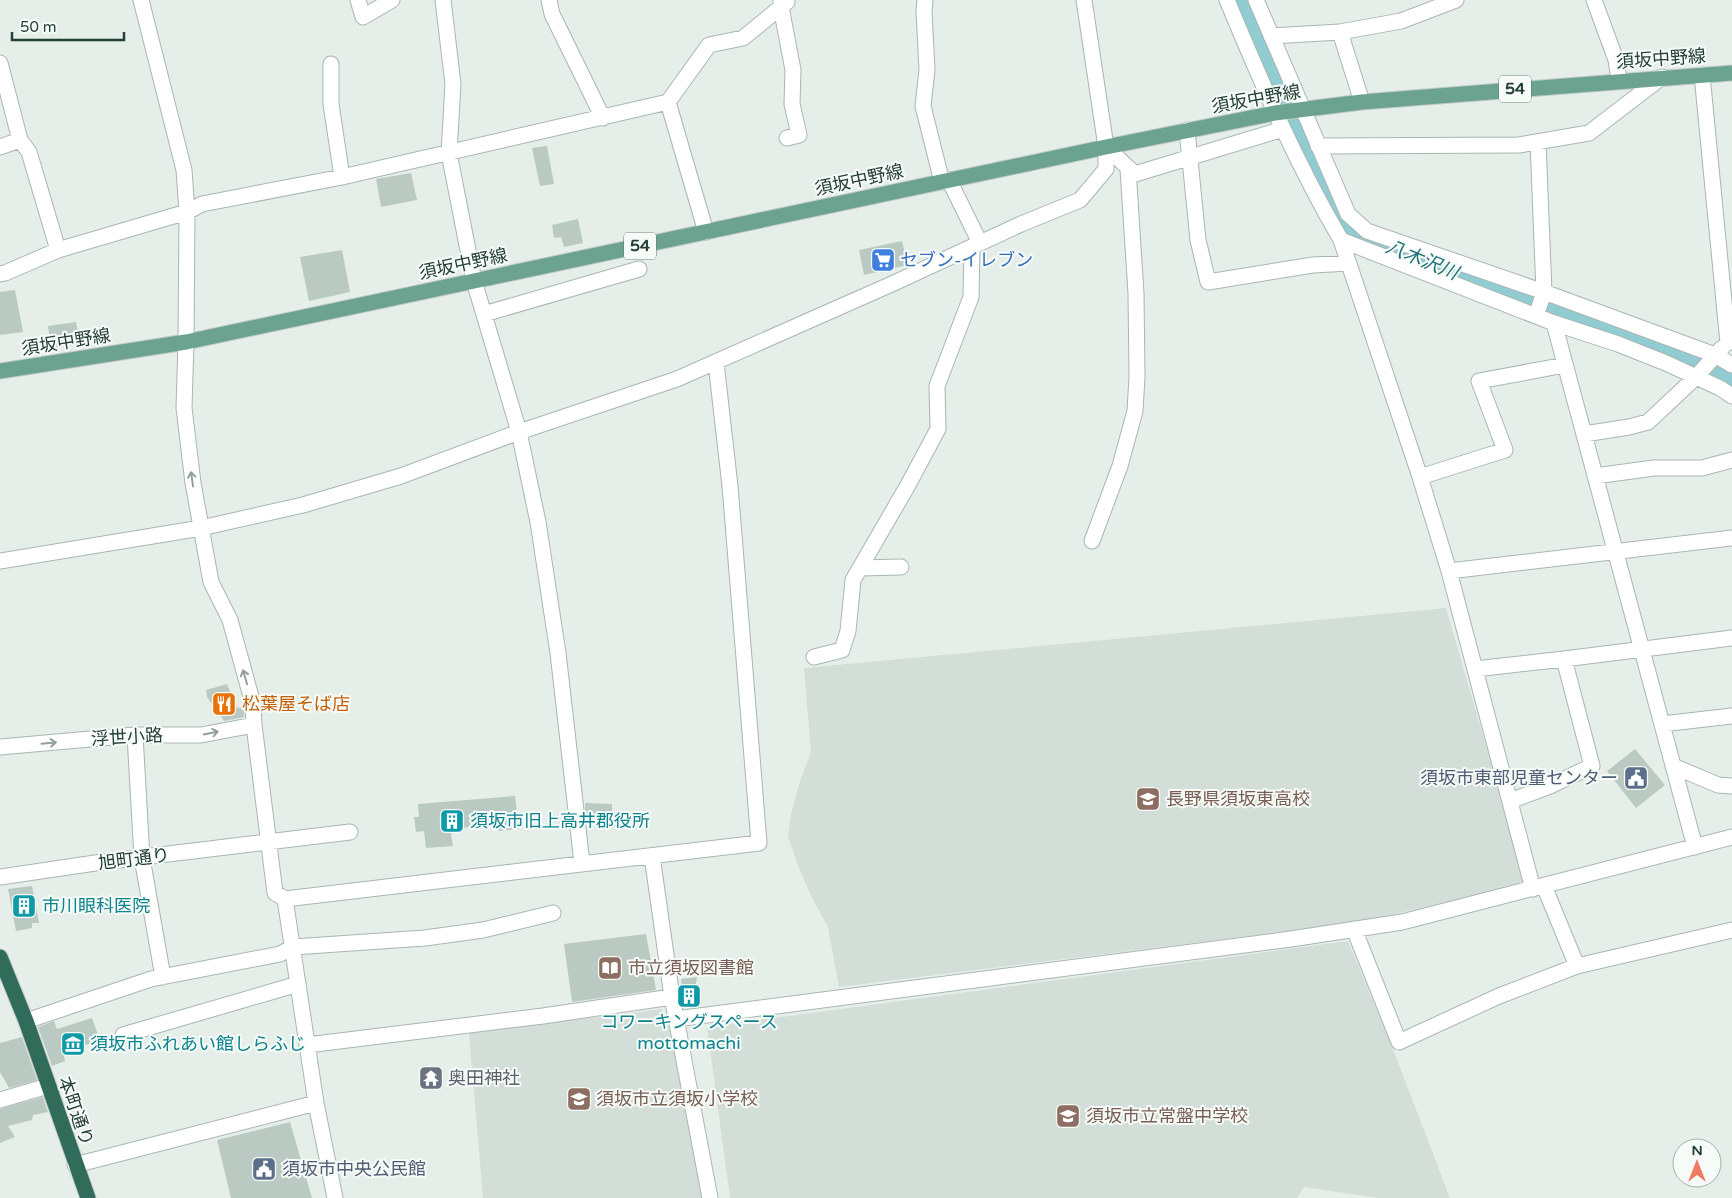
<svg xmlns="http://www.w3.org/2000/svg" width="1732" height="1198" font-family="'Varela Round','Noto Sans JP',sans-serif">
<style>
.built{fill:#d4ded9}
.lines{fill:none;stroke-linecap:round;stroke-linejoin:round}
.river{stroke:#90ccd1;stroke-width:28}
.building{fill:#bbc9c3}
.minor-casing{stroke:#a8b6b1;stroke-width:17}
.major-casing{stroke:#c2cac7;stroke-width:17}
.highway-casing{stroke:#c2cac7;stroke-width:17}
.minor{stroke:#fff;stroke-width:15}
.major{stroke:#6ba390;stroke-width:15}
.highway{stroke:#316c5b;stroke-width:15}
.oneway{stroke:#92a09b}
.labels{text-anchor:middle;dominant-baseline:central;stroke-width:4;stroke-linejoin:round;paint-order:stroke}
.shield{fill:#f7fbf8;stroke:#647871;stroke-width:1}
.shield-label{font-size:16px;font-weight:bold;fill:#254037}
.street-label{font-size:18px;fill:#254037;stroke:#f7fbf8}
.shop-label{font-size:18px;fill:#366cbe;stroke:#f7fbf8;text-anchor:start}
.food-label{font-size:18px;fill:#c56008;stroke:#f7fbf8;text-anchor:start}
.service-label{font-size:18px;fill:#4e5e75;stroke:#f7fbf8;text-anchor:end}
.education-label{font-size:18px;fill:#785e54;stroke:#f7fbf8;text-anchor:start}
.culture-label{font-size:18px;fill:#0d838f;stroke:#f7fbf8;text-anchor:start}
.worship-label{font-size:18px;fill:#5b616d;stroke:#f7fbf8;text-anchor:start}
.water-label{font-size:19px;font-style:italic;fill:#1f747c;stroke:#f7fbf8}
</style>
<rect width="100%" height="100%" fill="#e6eeea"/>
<path class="built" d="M1446 608 1526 884 1355 923 839 987 828 927 813 900 798 866 788 836 791 814 799 784 811 752 804 668Z
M1348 941 1391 1044 1450 1198H1378L1304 1187 1297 1198H730L707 1027Z
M662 1009 676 1048 702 1198H483L469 1033Z"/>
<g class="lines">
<path class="river" d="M1242 0 1331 201 1352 232 1477 283 1610 328 1727 375 1732 379"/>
</g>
<path class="building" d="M547 146 554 184 540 186 532 148Z
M411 173 417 200 381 207 376 179Z
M578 219 583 243 564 247 561 237 554 238 552 225Z
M902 241 908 265 864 275 859 250Z
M342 250 350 292 309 301 300 257Z
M15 290 23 332 0 335V292Z
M76 322 80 344 51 348 48 326Z
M227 684 237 708 244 707V717L224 721 207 697 206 690Z
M1635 749 1665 785 1636 808 1607 771Z
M515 796 519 829 499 831 498 824 450 829 453 846 426 848 424 831 416 832 414 817H419L418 804Z
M585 803 612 804V821L586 820Z
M32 886 39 923H32V928L16 931 8 889Z
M646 934 656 990 572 1002 564 944Z
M697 977 692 1008H685L681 979Z
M92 1018 100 1040 63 1053 65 1061 52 1066 38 1027 54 1021 57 1029Z
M22 1037 37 1080 9 1088 0 1072V1043Z
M43 1097 48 1112 33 1115 32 1120 8 1126 15 1137 0 1143V1109Z
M290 1122 312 1198H231L217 1140Z"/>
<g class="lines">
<defs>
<path id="minor" d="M141 0 184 170 187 212 186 342 184 408 193 483 211 582 230 620 253 704 254 725 275 893 285 899 759 843 730 486 716 363
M358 0 363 17 392 0
M443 0 453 84 449 153 474 281 519 432 538 522 558 653 582 863
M549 0 552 14 603 118
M925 0 924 11 927 70 923 106 942 182
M1227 0C1261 82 1296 163 1341 240L1420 477 1449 571 1533 889
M1256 0 1348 214 1367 231 1544 292 1715 355 1732 365
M1594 0 1616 60 1619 80
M1340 32 1401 21 1456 0
M1271 36 1340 32 1362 102
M0 63 20 140 29 152 58 250
M331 64V104L342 177
M1702 75 1728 343
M668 102 706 232
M1187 130 1198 240 1208 282 1313 265 1349 263
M787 138 799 135 792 104 793 70 781 7 787 2
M1318 146 1519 145 1589 133 1662 77
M0 147 20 140
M1106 147 1135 174 1283 129
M949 180 980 243
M1341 240 1554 323 1618 344 1666 363 1720 388 1732 396
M0 274 5 273 58 250 187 212 202 204 342 177 668 102 709 45 743 38 781 7V0
M484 314 639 269
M1536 316 1544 292 1538 142
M1554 323 1695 847
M1584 434 1629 427 1648 422 1696 377 1722 348
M1595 476 1654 468H1702L1732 460
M1420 477 1505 450 1479 381 1565 365
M1092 541 1120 466 1135 411 1137 377 1136 293 1128 169
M0 561 201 528 303 505 401 476 519 432 677 379 894 283 1021 224 1080 200 1106 169V147L1084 0
M860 568 901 567
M1449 571 1732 538
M814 657 842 650 848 631 853 580 908 485 938 429 937 386 971 297 972 247
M1475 669 1564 659 1732 638
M1662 724 1732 716
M135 735 142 858 163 977
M0 747 135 735H201L254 725
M1673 766 1718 785 1732 786
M1510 801 1550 786 1592 766 1564 659
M652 856 672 997 710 1198
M0 877 102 862 350 832
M1544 886 1577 966
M285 899 316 1103 335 1198
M1354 929 1399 1042 1499 996 1577 966 1732 930
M676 1019 1291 939 1402 922 1732 837
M26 1021 151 979 280 954 293 947 425 938 483 930 553 913
M123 1035 298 984
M307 1045 543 1016 672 997
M0 1100 48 1086
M75 1165 316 1103"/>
<path id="major" d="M0 371 186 342 1106 147 1275 113 1362 102 1732 73"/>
<path id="highway" d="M0 957 26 1021 88 1198"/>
</defs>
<use href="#minor" class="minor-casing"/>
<use href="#major" class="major-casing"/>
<use href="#highway" class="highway-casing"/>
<use href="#minor" class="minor"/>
<use href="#major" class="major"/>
<use href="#highway" class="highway"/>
</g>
<defs><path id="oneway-shaft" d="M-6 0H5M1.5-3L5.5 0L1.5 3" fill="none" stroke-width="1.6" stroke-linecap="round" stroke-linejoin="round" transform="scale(1.25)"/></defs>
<g class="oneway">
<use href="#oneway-shaft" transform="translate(192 479) rotate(-98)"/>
<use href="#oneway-shaft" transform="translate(245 677) rotate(-106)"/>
<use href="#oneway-shaft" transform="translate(211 733) rotate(-11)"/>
<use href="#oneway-shaft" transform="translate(49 743) rotate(-5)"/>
</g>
<defs>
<symbol id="supermarket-square" viewBox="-11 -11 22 22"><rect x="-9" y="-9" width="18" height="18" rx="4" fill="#3f7fe0" stroke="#f7fbf8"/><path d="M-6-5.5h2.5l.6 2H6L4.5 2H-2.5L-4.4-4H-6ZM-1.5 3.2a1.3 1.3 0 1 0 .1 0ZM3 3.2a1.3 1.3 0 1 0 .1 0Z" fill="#fff"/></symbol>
<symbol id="restaurant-square" viewBox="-11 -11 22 22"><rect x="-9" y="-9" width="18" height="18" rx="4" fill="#e8710a" stroke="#f7fbf8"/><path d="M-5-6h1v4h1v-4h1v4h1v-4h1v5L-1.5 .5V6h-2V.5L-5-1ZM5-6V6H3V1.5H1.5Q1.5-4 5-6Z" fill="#fff"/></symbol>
<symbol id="civic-square" viewBox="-11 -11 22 22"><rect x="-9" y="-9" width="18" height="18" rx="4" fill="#5c6f8a" stroke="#f7fbf8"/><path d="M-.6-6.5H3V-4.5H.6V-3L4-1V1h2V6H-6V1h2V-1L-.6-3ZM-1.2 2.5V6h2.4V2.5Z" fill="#fff"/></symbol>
<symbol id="school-square" viewBox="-11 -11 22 22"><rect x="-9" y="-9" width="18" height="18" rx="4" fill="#8d6e63" stroke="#f7fbf8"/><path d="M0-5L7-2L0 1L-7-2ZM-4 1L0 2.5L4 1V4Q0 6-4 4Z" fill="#fff"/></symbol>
<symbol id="building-square" viewBox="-11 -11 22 22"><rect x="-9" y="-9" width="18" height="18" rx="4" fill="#0f9aa8" stroke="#f7fbf8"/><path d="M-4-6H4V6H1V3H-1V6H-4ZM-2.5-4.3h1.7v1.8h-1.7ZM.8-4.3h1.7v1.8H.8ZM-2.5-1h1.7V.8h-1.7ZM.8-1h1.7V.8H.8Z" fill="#fff"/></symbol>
<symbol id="library-square" viewBox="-11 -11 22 22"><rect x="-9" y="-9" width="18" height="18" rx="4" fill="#8d6e63" stroke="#f7fbf8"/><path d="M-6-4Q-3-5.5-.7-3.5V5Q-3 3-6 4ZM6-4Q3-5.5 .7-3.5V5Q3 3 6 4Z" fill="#fff"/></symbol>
<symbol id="museum-square" viewBox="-11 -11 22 22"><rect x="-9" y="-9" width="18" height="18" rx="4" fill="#0f9aa8" stroke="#f7fbf8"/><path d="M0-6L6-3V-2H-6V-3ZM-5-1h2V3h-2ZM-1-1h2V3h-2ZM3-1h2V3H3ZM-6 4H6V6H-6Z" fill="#fff"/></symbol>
<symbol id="temple-square" viewBox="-11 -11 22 22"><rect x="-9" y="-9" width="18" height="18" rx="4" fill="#6b7280" stroke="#f7fbf8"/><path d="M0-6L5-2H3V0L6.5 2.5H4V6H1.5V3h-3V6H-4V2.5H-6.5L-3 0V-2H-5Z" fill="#fff"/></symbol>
</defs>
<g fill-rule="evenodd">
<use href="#supermarket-square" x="869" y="246" width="28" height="28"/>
<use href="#restaurant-square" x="210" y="690" width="28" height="28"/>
<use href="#civic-square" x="1622" y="764" width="28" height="28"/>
<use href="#school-square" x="1134" y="785" width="28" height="28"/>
<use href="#building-square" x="438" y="807" width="28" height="28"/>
<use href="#building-square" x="10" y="892" width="28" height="28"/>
<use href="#library-square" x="596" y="954" width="28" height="28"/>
<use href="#building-square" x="675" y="982" width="28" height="28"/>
<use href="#museum-square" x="59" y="1030" width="28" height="28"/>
<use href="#temple-square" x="417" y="1064" width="28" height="28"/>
<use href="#school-square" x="565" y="1085" width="28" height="28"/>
<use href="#school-square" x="1054" y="1102" width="28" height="28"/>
<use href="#civic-square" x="250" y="1155" width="28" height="28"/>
</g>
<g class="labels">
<g class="shield">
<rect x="1499" y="75.5" width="32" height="27" rx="4"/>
<rect x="624" y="232.5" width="32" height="27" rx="4"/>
</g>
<g class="shield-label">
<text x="1515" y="89">54</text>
<text x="640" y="246">54</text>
</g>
<g class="street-label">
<text transform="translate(1661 59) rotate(-4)">須坂中野線</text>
<text transform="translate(1256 99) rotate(-10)">須坂中野線</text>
<text transform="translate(859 180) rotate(-12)">須坂中野線</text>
<text transform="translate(463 264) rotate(-12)">須坂中野線</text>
<text transform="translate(66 342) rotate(-9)">須坂中野線</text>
<text transform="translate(127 737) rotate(-3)">浮世小路</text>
<text transform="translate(134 859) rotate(-7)">旭町通り</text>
<text transform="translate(76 1111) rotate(71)">本町通り</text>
</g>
<g class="shop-label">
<text x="900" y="260">セブン-イレブン</text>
</g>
<g class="food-label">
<text x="242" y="704">松葉屋そば店</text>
</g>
<g class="service-label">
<text x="1618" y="778">須坂市東部児童センター</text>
<text x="282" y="1169" text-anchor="start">須坂市中央公民館</text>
</g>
<g class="education-label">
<text x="1166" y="799">長野県須坂東高校</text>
<text x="628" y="968">市立須坂図書館</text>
<text x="596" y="1099">須坂市立須坂小学校</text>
<text x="1086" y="1116">須坂市立常盤中学校</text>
</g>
<g class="culture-label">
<text x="470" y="821">須坂市旧上高井郡役所</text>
<text x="42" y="906">市川眼科医院</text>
<text x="689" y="1022" text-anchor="middle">コワーキングスペース<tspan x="689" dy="21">mottomachi</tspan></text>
<text x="90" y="1044">須坂市ふれあい館しらふじ</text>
</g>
<g class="worship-label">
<text x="448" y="1078">奥田神社</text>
</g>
<g class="water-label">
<text transform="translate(1422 260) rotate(22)">八木沢川</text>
</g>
</g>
<g transform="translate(1697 1163)"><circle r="24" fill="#f7fbf8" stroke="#a3b0ab"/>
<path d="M0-4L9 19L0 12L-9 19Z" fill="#ef7b63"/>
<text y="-8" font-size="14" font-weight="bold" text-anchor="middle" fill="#254037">N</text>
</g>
<path d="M12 32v8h112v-8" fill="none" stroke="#254037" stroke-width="2.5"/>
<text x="20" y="32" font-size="15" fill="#254037" stroke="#f7fbf8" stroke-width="4" paint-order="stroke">50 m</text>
</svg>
